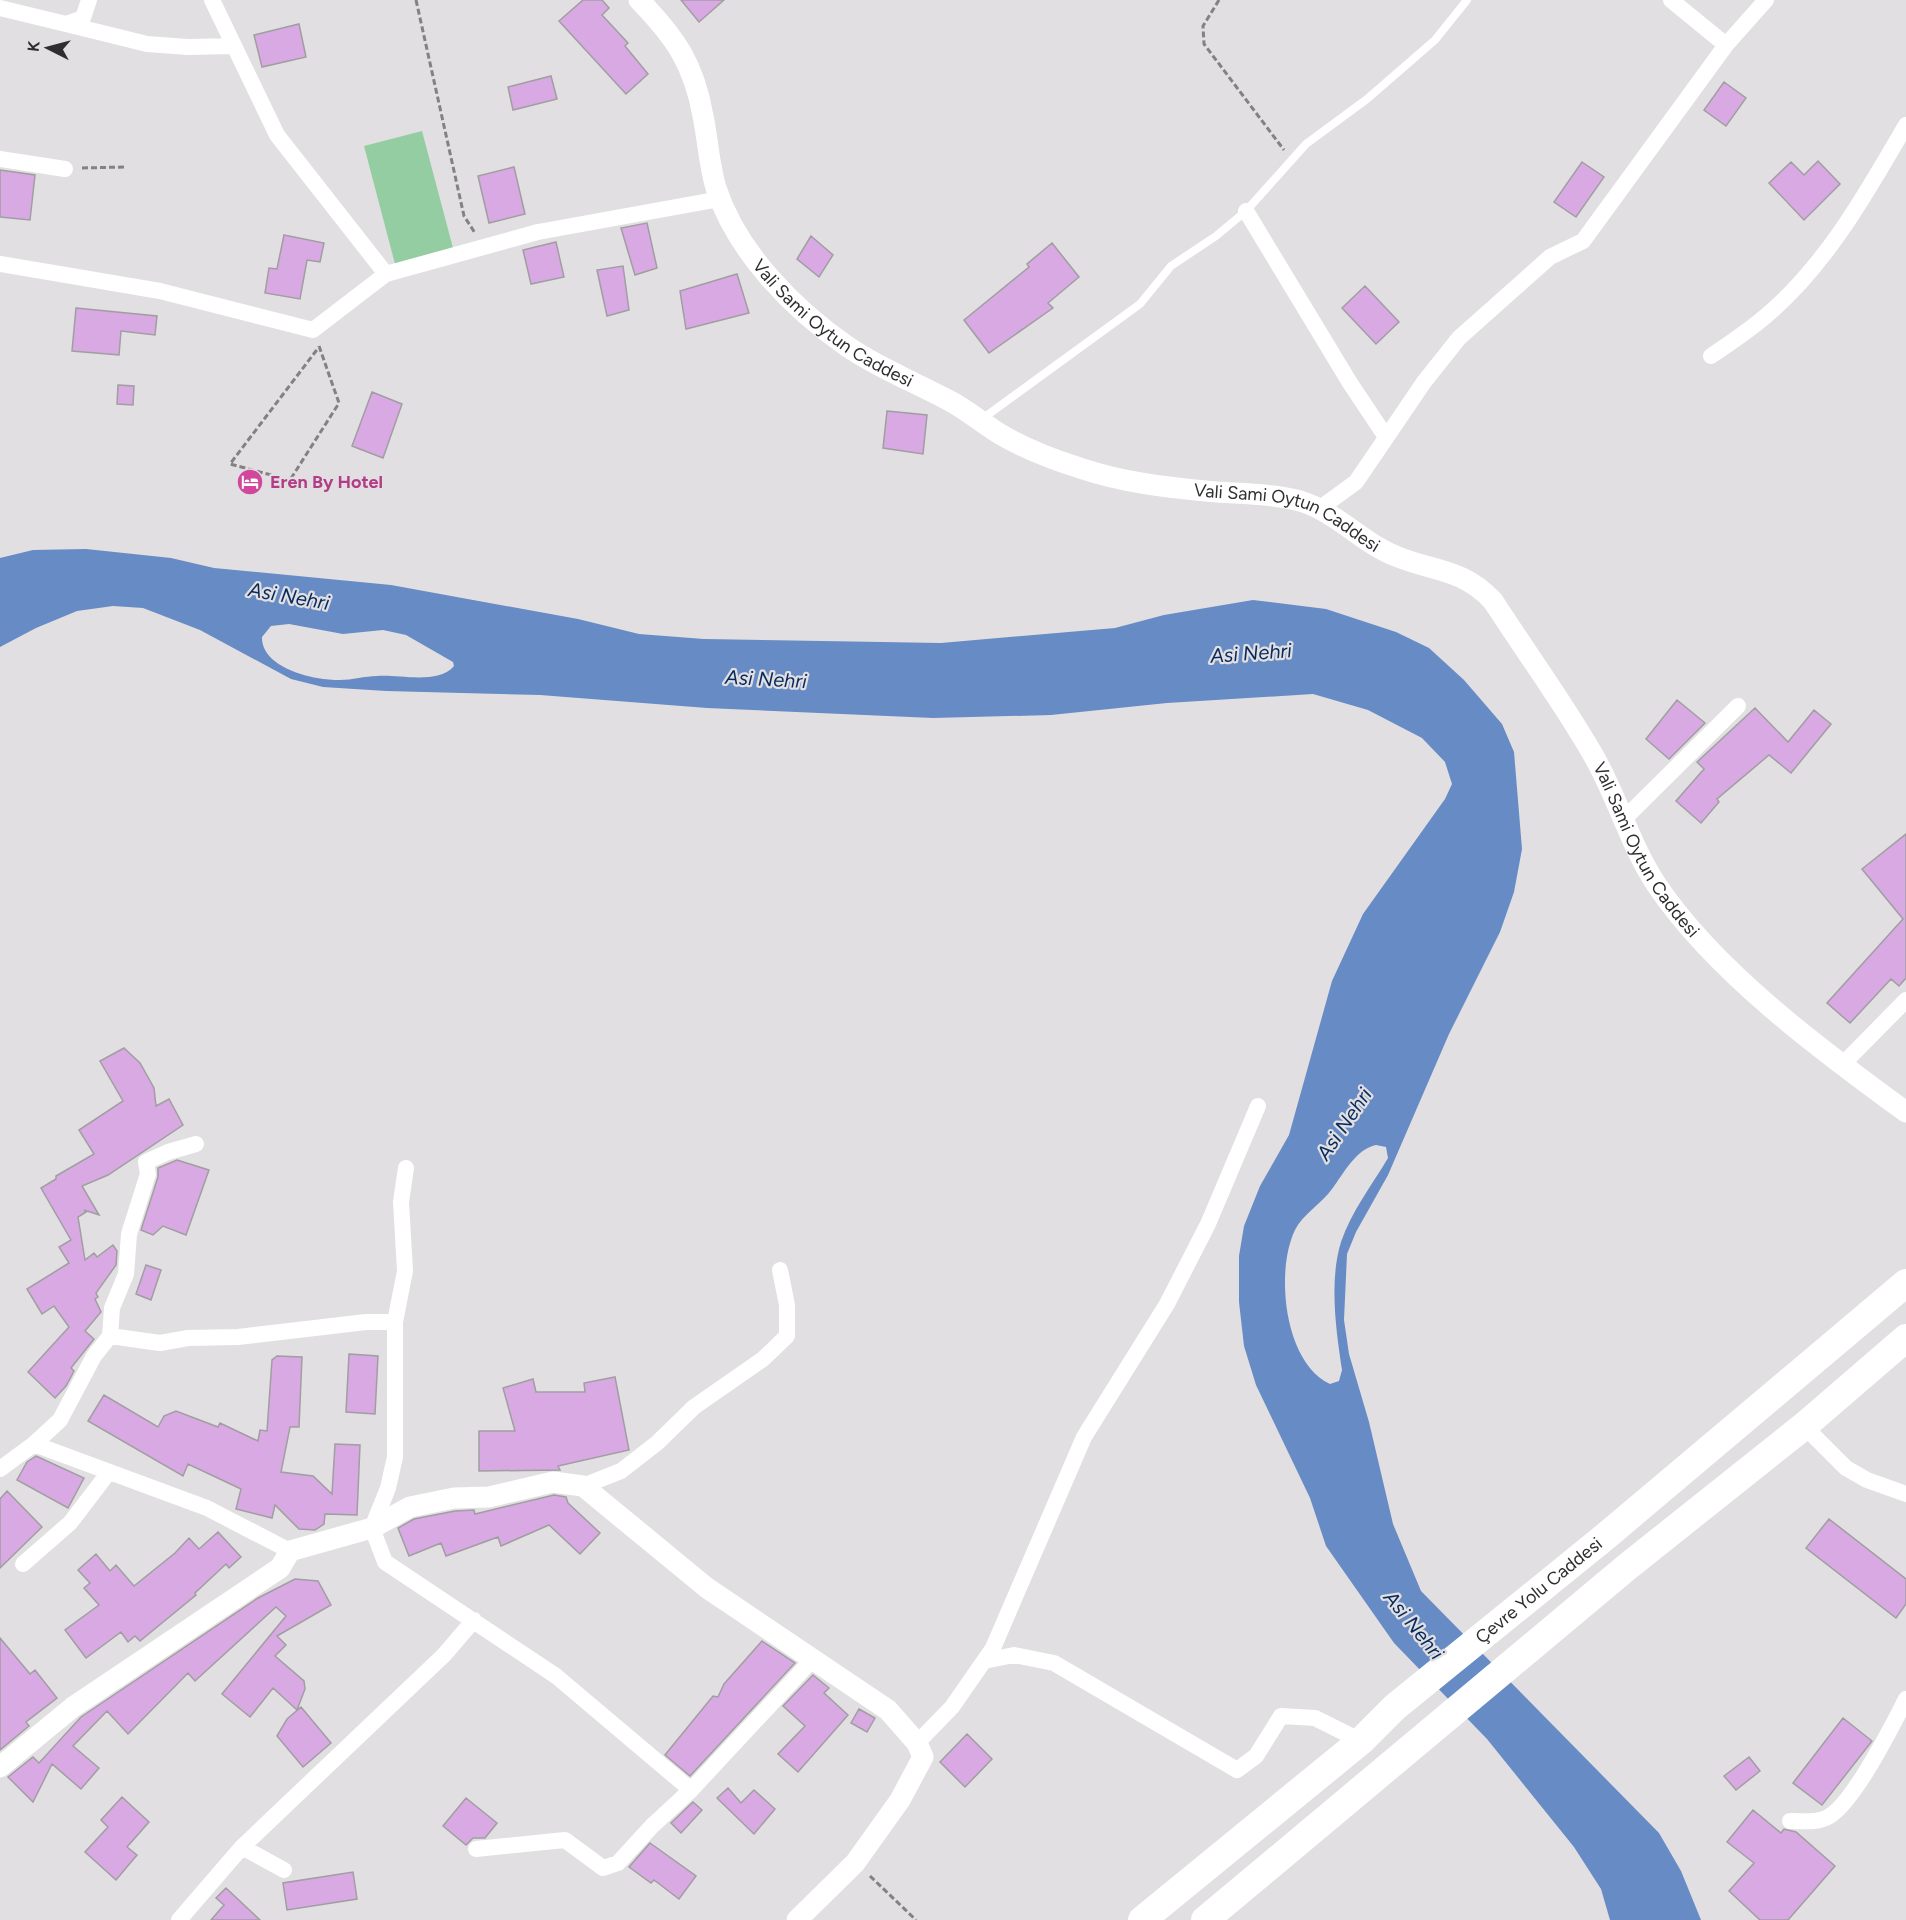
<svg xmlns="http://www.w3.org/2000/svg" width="1906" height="1920" font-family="Figtree,sans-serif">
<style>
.green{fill:#95cda2}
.water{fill:#678bc4;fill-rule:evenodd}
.building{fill:#d8a9e3;stroke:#a09ea1;stroke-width:1.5}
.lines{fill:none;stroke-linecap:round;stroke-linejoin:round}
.path{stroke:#838183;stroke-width:3;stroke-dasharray:6 3;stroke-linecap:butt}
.service{stroke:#fff;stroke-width:8}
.minor{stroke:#fff;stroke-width:16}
.tertiary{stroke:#fff;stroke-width:21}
.trunk{stroke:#fff;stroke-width:28}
.labels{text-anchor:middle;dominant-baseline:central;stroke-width:4.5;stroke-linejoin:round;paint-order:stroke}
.street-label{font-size:18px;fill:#2f2e2f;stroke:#e1dfe1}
.hotel-label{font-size:18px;font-weight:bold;fill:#b23c85;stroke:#e1dfe1;text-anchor:start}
.water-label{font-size:20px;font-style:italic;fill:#072a5d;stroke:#e1dfe1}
</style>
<rect width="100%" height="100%" fill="#e1dfe1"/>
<path class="green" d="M422 131 453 248 395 264 364 146Z"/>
<path class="water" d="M86 549 171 558 214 568 391 585 578 619 639 634 704 639 941 643 1115 628 1164 615 1253 600 1326 609 1396 632 1429 648 1464 680 1502 724 1514 752 1522 849 1514 892 1500 932 1449 1034 1388 1175 1356 1232 1347 1254 1344 1320 1349 1354 1369 1422 1393 1524 1421 1591 1659 1833 1681 1871 1701 1920H1610L1601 1889 1574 1847 1487 1739 1394 1643 1326 1546 1310 1498 1256 1385 1244 1346 1239 1302V1256L1244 1226 1260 1186 1289 1135 1332 981 1363 914 1445 799 1452 784 1445 762 1422 738 1368 710 1313 694 1167 703 1051 715 933 718 707 708 540 695 386 691 323 687 291 679 200 630 143 608 113 606 77 611 36 628 0 647V558L33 550ZM289 624 343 634 383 630 406 635 453 662 454 666C438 685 398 674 377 676 365 676 352 680 340 680 314 681 261 668 262 637L271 626ZM1376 1145 1386 1147 1388 1158C1372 1185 1351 1212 1341 1242 1329 1281 1336 1330 1342 1370L1339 1381 1330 1384C1284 1363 1275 1271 1295 1230 1302 1215 1322 1203 1332 1189 1344 1173 1356 1149 1376 1145Z"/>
<path class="building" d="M583 0H602L609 8 602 15 628 43 625 46 648 74 626 94 559 21Z
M681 0H724L699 22Z
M299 24 306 57 262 67 254 35Z
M551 76 557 99 513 110 508 87Z
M1724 82 1746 98 1726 126 1704 110Z
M1818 161 1840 184 1804 220 1769 183 1791 162 1804 175Z
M1582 162 1604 177 1576 217 1554 202Z
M514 167 525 214 489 223 478 176Z
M0 170 35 175 30 220 0 217Z
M647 223 657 268 635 275 621 228Z
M284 235 324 243 320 262 307 260 300 299 265 293 269 268 277 269Z
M811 236 833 255 819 277 797 259Z
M556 242 564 277 531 284 523 250Z
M1052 243 1079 277 1048 303 1053 308 989 353 964 320 1029 267 1027 264Z
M623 266 629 310 607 316 597 270Z
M737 274 749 313 686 329 680 291Z
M1365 286 1399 322 1376 344 1342 308Z
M76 308 157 316 155 335 121 331 119 355 72 351Z
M118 385 134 386 133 405 117 404Z
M372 392 402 404 383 458 352 446Z
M887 411 927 415 923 454 883 448Z
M1677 700 1705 723 1669 759 1646 739Z
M1755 708 1788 742 1814 710 1831 724 1791 773 1769 755 1717 799 1719 802 1701 823 1676 801 1704 769 1697 762Z
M1906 834V978L1899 986 1891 979 1850 1023 1827 1003 1903 919 1862 869Z
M124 1048 140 1063 154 1088 156 1106 169 1099 183 1125 108 1175 82 1186 99 1215 84 1210 86 1212 78 1217 85 1260 94 1253 97 1257 113 1245 117 1251 116 1265 96 1293 98 1297 95 1299 101 1312 85 1331 94 1339 71 1368 74 1371 66 1386 55 1398 28 1372 69 1327 54 1306 42 1314 27 1289 69 1263 59 1247 71 1240 41 1188 56 1179V1176L94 1154 79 1130 123 1101 100 1061Z
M177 1160 209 1170 186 1235 163 1226 153 1235 141 1230 158 1177V1168Z
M146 1265 161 1270 151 1300 136 1294Z
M349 1354 378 1356 375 1414 346 1412Z
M277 1356 302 1357 299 1427H290L281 1472 313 1476 332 1494 335 1444 360 1445 357 1515 325 1514 324 1524 315 1530 299 1529 275 1505 272 1518 236 1509 241 1489 188 1464 183 1476 88 1421 104 1395 158 1427 164 1416 176 1411 218 1427 220 1423 258 1441 260 1430 267 1431 272 1360Z
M615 1377 629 1450 558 1466 560 1470 479 1471V1431H515L503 1388 533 1379 536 1392H585L584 1383Z
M36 1456 84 1478 68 1508 17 1480 27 1462Z
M7 1491 42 1527 0 1568V1499Z
M554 1495 566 1497 568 1503 600 1533 580 1554 549 1525 501 1546 498 1537 446 1556 441 1543 409 1556 398 1528 414 1519 455 1511 474 1510 475 1514Z
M1829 1519 1906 1579V1604L1896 1618 1806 1548Z
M218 1532 241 1557 229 1568 226 1564 195 1593 196 1595 140 1641 135 1636 128 1642 121 1632 86 1658 65 1630 99 1605 84 1588 90 1583 78 1570 96 1554 110 1571 116 1565 134 1586 175 1553 189 1538 199 1549Z
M295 1579 318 1581 331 1605 277 1636 286 1645 275 1656 304 1681 305 1689 297 1710 273 1688 250 1717 222 1694 286 1616 276 1607 195 1681 188 1673 128 1734 107 1711 73 1746 99 1768 81 1789 52 1764 33 1802 8 1777 33 1757 39 1763 81 1717 258 1598Z
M0 1638 30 1674 35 1670 57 1698 26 1722 29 1726 0 1750Z
M762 1641 795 1663 690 1776 665 1755 713 1696 718 1697 724 1684Z
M813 1675 829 1688 824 1693 848 1715 798 1772 778 1754 805 1726 783 1706Z
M301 1707 331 1743 303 1767 277 1736 287 1719Z
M859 1709 875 1718 867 1732 851 1723Z
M1843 1718 1872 1741 1822 1805 1793 1783Z
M967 1734 992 1759 965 1787 940 1762Z
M1749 1757 1760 1771 1736 1790 1724 1776Z
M728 1788 741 1803 754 1790 775 1809 754 1834 717 1798Z
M122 1797 149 1822 127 1847 137 1855 116 1880 85 1852 108 1827 101 1820Z
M466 1798 497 1823 485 1838H473L466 1845 443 1826Z
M693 1802 702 1810 681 1833 671 1823Z
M1753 1810 1781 1833 1784 1829 1796 1832 1835 1866 1788 1920H1760L1729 1891 1754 1863 1727 1842Z
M650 1843 696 1876 679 1899 654 1880 651 1883 629 1867Z
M353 1872 357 1899 287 1910 283 1883Z
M226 1888 260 1920H211L224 1905 216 1898Z"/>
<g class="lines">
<path class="path" d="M416 0 464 216 475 233
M1219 0 1203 26 1204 44 1284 150
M82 168 125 167
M319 346 339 403 290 480 230 464 319 347
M870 1876 916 1920"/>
<path class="service" d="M982 419 1140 304 1171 266 1216 236 1246 211 1306 144 1367 99 1435 40 1467 0"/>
<path class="minor" d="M212 0 277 135 386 274
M1671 0 1726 45
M0 8 66 24 83 18 89 0
M66 24 147 44 188 47 233 46
M0 159 65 169
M1246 211 1350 383 1386 437
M0 264 160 291 313 330 386 274 538 232 720 199
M1711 356C1730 343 1750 330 1767 315 1827 264 1867 192 1906 125
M1319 509 1356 482 1424 382 1459 338 1550 257 1583 241 1726 45 1766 0
M1623 820 1738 706
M1843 1064 1906 1000
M395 1322 405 1271 401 1202 406 1168
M110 1336 160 1343 188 1338 238 1337 366 1322H395V1457L388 1488 372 1528 385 1562 556 1676 691 1790 652 1826 618 1863 603 1868 565 1840 476 1849
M1804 1426 1846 1468 1867 1480 1906 1494
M34 1444 207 1508 290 1551
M0 1469 34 1444 60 1420 94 1356 110 1336 112 1308 126 1274 129 1234 148 1174 146 1162 168 1152 196 1144
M583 1486 621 1471 657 1443 694 1407 763 1359 787 1336V1305L780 1270
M23 1564 70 1523 109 1472
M984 1661 1014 1655 1054 1663 1237 1770 1256 1756 1281 1716 1315 1718 1361 1741
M917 1743 952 1707 993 1648 1084 1437 1167 1304 1208 1224 1258 1106
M691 1790 812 1660
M1790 1821C1802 1821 1815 1823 1826 1818 1852 1807 1892 1726 1906 1699
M242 1847 284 1870
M179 1920 242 1847 444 1655 474 1620"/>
<g class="tertiary">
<path id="s1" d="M639 0C675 37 694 64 703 116 708 140 709 165 716 188 737 252 793 309 848 347 879 368 914 382 948 400 966 409 982 423 1000 434 1025 449 1054 460 1083 469 1122 482 1164 487 1205 491 1237 494 1270 493 1300 501 1337 512 1363 544 1398 557 1436 572 1463 569 1493 601 1526 652 1562 701 1592 753 1617 795 1629 843 1656 884 1714 971 1822 1051 1906 1112"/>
<path d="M0 1767 73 1707 280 1568 290 1551 372 1528 410 1507 454 1498 489 1497 553 1482 583 1486 707 1588 888 1710 917 1743 923 1757 900 1800 855 1863 797 1920"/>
</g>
<g class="trunk">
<path id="s2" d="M1142 1920 1361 1741 1395 1707 1606 1536 1906 1283"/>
<path d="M1205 1920 1627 1567 1804 1426 1906 1338"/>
</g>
</g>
<defs>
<symbol id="hotel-disc" viewBox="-11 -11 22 22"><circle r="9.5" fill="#d1479c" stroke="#e1dfe1"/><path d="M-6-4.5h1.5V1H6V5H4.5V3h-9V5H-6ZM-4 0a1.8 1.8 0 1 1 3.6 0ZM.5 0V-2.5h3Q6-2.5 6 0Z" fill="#fff"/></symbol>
</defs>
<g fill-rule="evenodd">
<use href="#hotel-disc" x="235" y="467" width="30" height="30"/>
</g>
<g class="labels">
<g class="street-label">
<text stroke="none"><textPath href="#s1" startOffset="392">Vali Sami Oytun Caddesi</textPath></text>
<text stroke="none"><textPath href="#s1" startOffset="896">Vali Sami Oytun Caddesi</textPath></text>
<text stroke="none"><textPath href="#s1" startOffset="1416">Vali Sami Oytun Caddesi</textPath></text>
<text stroke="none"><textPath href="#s2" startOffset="516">Çevre Yolu Caddesi</textPath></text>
</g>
<g class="hotel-label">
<text x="270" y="482">Eren By Hotel</text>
</g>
<g class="water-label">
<text transform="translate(289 596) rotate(10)">Asi Nehri</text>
<text transform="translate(1251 653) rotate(-4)">Asi Nehri</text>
<text transform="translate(766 679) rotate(3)">Asi Nehri</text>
<text transform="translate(1344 1124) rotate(-56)">Asi Nehri</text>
<text transform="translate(1414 1625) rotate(51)">Asi Nehri</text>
</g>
</g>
<g transform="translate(48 48) rotate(276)" stroke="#e1dfe1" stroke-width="4.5" paint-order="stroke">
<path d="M0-4.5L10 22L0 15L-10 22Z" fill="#2f2e2f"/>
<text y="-9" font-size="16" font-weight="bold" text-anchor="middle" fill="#2f2e2f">K</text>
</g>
</svg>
